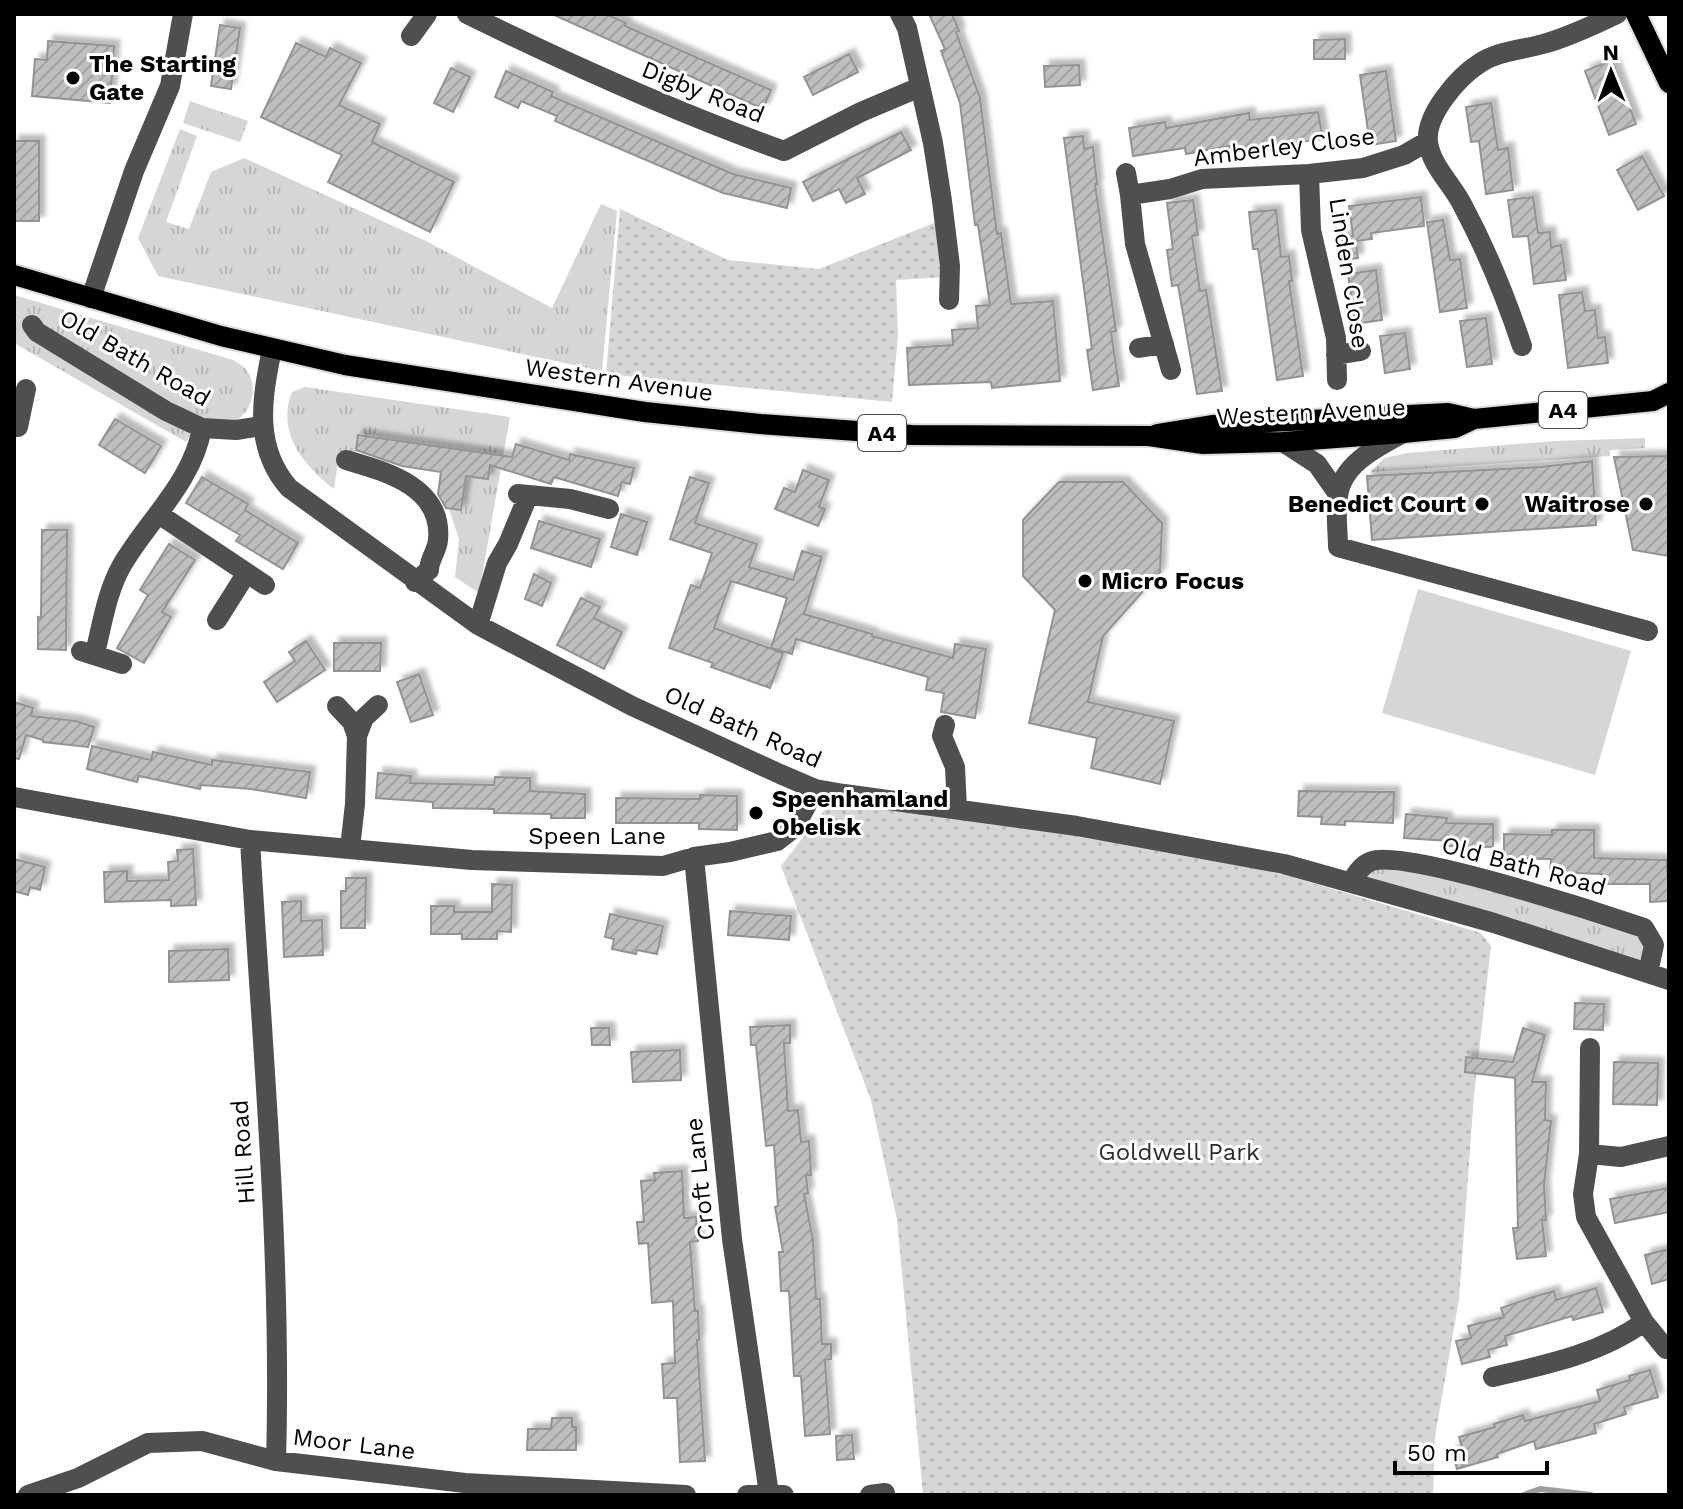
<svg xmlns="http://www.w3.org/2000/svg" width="1683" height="1509" font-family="'Work Sans',sans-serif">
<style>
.grass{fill:url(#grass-tufts)}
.park{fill:url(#park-dots)}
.pitch{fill:#d6d6d6}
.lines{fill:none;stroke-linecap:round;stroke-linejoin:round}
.stream{stroke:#9d9d9d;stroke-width:6}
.building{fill:url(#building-hatch);stroke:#939393;stroke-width:2;filter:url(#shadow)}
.major-casing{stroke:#dbdbdb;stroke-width:24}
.minor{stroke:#4f4f4f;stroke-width:20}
.major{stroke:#000;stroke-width:20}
.poi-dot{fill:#000;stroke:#fff;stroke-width:3}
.labels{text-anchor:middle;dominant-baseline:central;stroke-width:6;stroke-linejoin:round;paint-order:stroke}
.shield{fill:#fff;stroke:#4c4c4c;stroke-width:2}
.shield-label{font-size:22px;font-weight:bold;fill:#000}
.poi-label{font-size:24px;font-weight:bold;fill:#000;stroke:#fff;text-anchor:start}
.street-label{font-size:24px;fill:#000;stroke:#fff}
.park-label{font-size:24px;fill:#2d2d2d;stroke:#fff}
</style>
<defs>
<pattern id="grass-tufts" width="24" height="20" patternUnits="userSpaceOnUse" patternTransform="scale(2)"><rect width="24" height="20" fill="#d6d6d6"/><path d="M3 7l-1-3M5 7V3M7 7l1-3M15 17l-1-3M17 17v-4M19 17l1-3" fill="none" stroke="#b6b6b6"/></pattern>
<pattern id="park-dots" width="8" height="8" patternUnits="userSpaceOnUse" patternTransform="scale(2)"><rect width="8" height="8" fill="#d6d6d6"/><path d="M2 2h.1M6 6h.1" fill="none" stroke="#b6b6b6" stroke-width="1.8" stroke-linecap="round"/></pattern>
<pattern id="building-hatch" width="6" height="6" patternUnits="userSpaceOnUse" patternTransform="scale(2)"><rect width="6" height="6" fill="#bfbfbf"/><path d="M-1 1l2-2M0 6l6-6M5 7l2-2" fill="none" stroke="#a2a2a2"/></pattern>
<filter id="shadow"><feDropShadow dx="5.5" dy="-5.5" stdDeviation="2" flood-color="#0004"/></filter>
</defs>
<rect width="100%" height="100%" fill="#fff"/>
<path class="grass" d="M190 101 248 121 240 142 183 123Z
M180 129 197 136 166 222 189 229 211 172 244 158 426 241 552 308 601 204 617 211 602 371 158 276 138 238Z
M14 295 233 360C238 363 245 367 248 372 258 388 252 415 232 422 223 424 209 422 199 422L186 442 14 343Z
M305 387 510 417 479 593 455 577 459 539 449 509 461 510 467 477 488 479 491 454 359 434 355 459 339 456 334 489C303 465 276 432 292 392Z
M1645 438V448L1610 450V456L1371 472 1384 458 1408 453 1555 441Z
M1387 860 1644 929 1648 971 1352 882Z"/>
<path class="park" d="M620 209 728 260 819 269 939 221 946 277 896 280 898 335 892 402 606 374Z
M832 800 1073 834 1282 874 1481 933 1491 946 1474 1096 1459 1299 1435 1437 1433 1495H923L897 1220 871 1100 781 866Z"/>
<path class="pitch" d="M1418 589 1631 651 1595 775 1382 713Z"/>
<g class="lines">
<path class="stream" d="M1524 1495 1540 1489 1591 1495"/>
</g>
<path class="building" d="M552 14H606L626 23 625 26 771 90 763 109Z
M929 14H952L959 31 956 32 980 98 997 234 1001 233 1011 304 1053 301 1060 381 992 388 991 382 909 385 907 348 953 345 952 330 978 328 976 306 990 305 978 225H975L960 103 941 51 945 49Z
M220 25 240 28 231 89 211 86Z
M1345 39V59H1314V40Z
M48 41 114 46 110 103 32 96 35 59 47 60Z
M296 43 326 57 330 48 361 63 339 105 380 124 372 142 454 182 430 232 328 182 342 155 261 117Z
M849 54 858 72 813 95 804 77Z
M1612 60 1636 124 1609 135 1585 71Z
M1079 65 1080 85 1045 87 1044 66Z
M451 68 470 77 453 112 434 103Z
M506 71 553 92 551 96 733 174 791 188 787 208 723 193 555 121 557 116 521 101 518 108 495 97Z
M1386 71 1396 141 1370 145 1360 75Z
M1491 103 1498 150 1508 148 1513 190 1486 194 1479 141 1471 142 1466 107Z
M1318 112 1323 139 1230 151 1229 146 1186 154 1185 148 1133 156 1129 128 1165 122 1166 128 1249 113 1250 120Z
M901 132 911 150 857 178 865 194 846 203 839 189 813 201 803 182Z
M1083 136 1084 149 1093 147 1097 184H1095L1116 331 1111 332 1119 386 1093 390 1087 350 1092 349 1064 138Z
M14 141H39V221H14Z
M1642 156 1664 196 1638 210 1617 170Z
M1421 197 1424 226 1371 233 1372 239 1356 241 1358 258 1341 260 1338 238 1353 236 1349 206Z
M1533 197 1538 233 1550 232 1551 247 1561 245 1566 280 1534 284 1528 236 1513 237 1508 200Z
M1193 200 1198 235 1192 236 1200 291 1206 290 1222 391 1197 394 1178 285 1172 286 1167 250 1173 249 1167 203Z
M1276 210 1281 257 1289 256 1292 281H1289L1303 376 1277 380 1258 249H1253L1249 212Z
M1443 220 1450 260 1460 259 1467 308 1440 312 1427 222Z
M1376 270 1382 320 1355 324 1348 274Z
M1582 292 1585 311 1595 310 1598 338 1605 337 1608 363 1568 368 1559 295Z
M1486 318 1492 364 1467 367 1460 321Z
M1405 333 1410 369 1385 373 1380 336Z
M115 419 161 446 145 473 99 445Z
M358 435 512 457 516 444 569 460 570 454 634 468 630 484 622 482 618 496 554 477 551 484 490 465 488 479 466 476 461 510 446 508 438 494 441 472 402 466 356 450Z
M1669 456V556L1633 550 1614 457Z
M1592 461 1596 525 1372 540 1367 476 1541 467Z
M803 470 829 480 819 507 825 509 818 526 775 509 784 488 795 492Z
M202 477 248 504 245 510 298 543 283 569 236 541 240 535 186 503Z
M690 477 709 483 695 523 757 544 749 567 793 580 802 551 822 557 804 614 872 634V636L953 658 955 644 986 649 975 718 941 712 944 693 926 690 928 677 796 639 792 654 771 648 787 598 731 581 714 628 783 653 770 688 711 667 713 663 669 648 691 585 700 588 712 553 670 539Z
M1059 482H1123L1162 523 1160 572 1103 636 1088 702 1174 721 1160 784 1091 768 1097 738 1029 723 1055 610 1023 576V520Z
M621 514 647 522 637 555 611 547Z
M539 521 600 539 591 567 531 548Z
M42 530H67L66 650 38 649V617L41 618Z
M169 544 195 560 162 612 171 617 144 663 117 648 148 595 140 590Z
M534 574 551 583 542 606 525 599Z
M581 598 600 607 594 618 622 632 604 669 557 645Z
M306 641 325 670 277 702 264 682 295 661 289 652Z
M334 643H381L380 671H334Z
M419 674 433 715 411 722 397 682Z
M14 702 33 708 31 716 76 721 94 727 88 747 43 742V740L26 735 19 759 14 758Z
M92 746 151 760 153 752 212 765V760L310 772 306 798 251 789 201 785 200 789 139 776 137 782 87 769Z
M378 773 411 776 410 783 494 785 495 777 530 778V791L585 794V818H551V814L494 813V809L433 808V802L376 798Z
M1299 791 1394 792 1393 823 1345 821V825L1321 824 1322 817 1298 816Z
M700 795 737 796V830L699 829V823H616V798L700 799Z
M1406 814 1447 818 1446 823 1493 824V847L1448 846 1449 841 1404 838Z
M1552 830H1594V858L1667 860 1669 901 1650 902V884H1602V874L1550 872 1551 859 1504 858V834L1552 835Z
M193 849 196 905 171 906V900L105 902 104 872 127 871V881L169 880 168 862 178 861 177 850Z
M14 859 45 867 40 890 30 887 28 895 14 891Z
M346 878H366L365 928H341V891H346Z
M492 884 512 885 511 932 497 931V939H462V934H431V906H454V912H492Z
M301 901V921L322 920 323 955 284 957 282 902Z
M730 911 791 916 789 940 728 935Z
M610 914 663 926 657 954 637 950 636 954 612 949 614 939 605 937Z
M228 949 229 980 169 982V951Z
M1575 1003 1604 1004 1603 1030 1574 1029Z
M790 1025V1043H784L788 1111 798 1110 801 1142 809 1141 811 1175H806L808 1193 804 1194 813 1240 816 1299H820L822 1344H831V1359L825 1360 830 1434 805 1436 801 1376H794L789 1291H781L779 1252H783L775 1207 778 1206 774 1145 766 1146 756 1045H751L750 1027Z
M591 1028H609L610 1045H592Z
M1523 1028 1545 1035 1532 1082H1546L1545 1120 1551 1121 1544 1185 1546 1220H1542L1546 1256 1517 1259 1513 1228H1518L1515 1078 1465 1072 1466 1057 1513 1062Z
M680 1050 681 1080 633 1082 631 1052Z
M1614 1062 1658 1063 1657 1105 1613 1104Z
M682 1171 684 1218 696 1217 698 1241 690 1242 695 1311H698L699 1340H697L705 1461 680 1462 677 1398H664L662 1364 675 1363 673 1301 652 1303 648 1243 639 1244 637 1222H644L641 1181 655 1180 654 1173Z
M1669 1188V1212L1615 1223 1610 1199Z
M1669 1249V1279L1652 1284 1645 1255Z
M1596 1288 1603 1312 1573 1320 1572 1316 1505 1336 1507 1345 1488 1350 1490 1357 1462 1364 1456 1341 1471 1338 1468 1326 1504 1317 1501 1308 1533 1297 1554 1291 1556 1300Z
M1650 1370 1658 1397 1624 1407 1626 1414 1594 1424 1596 1433 1536 1449 1534 1441 1497 1454 1498 1457 1457 1469 1452 1451 1462 1448 1459 1437 1495 1427 1494 1424 1523 1415 1525 1421 1600 1401 1597 1390 1630 1380 1629 1376Z
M552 1418H572V1427H576V1450H527L528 1429H551Z
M852 1435 854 1459 837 1460 836 1436Z"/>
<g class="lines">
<defs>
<path id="major" d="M1636 14 1669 83
M14 275 221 336 345 365 645 412 760 424 912 435 1149 436 1203 444 1283 442 1403 433 1455 428 1474 419
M1157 434 1212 425 1448 413 1474 419 1653 401 1669 393"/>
</defs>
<use href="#major" class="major-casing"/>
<path class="minor" d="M467 14C571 65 675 112 784 151L861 112 920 87
M900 14 907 28 933 143 942 201 950 266 949 300
M411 36 427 14
M1126 173 1130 195
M1309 174 1311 230 1336 338 1337 380
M91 298 134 171 170 86 183 14
M32 325 37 332 166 411 202 428 236 430 262 426
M1522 346C1506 298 1487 251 1463 206 1453 185 1431 166 1428 142 1425 115 1458 77 1480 63 1498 51 1522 50 1543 44 1569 37 1593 25 1617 14
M1139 348 1164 344
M272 349C262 398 253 447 289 488L478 625 632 706 780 774 815 789 844 794 1077 826 1284 864 1494 923 1669 980
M1336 355 1361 351
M1171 370 1135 244 1130 195 1170 189 1202 179 1309 174 1363 168 1404 155 1428 141
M14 426 18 427 26 389
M1403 433C1377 447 1342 464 1338 496 1335 512 1338 531 1338 547L1648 631
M1283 442 1317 464 1338 494
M346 460C387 472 443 487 438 540 437 551 429 560 429 570L415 582
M518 494 570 499 609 509
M160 515 265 585
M217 620 246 574
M478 625 497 563 508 544 528 496
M81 651 122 664
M95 653C102 625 107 591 122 565 149 519 192 483 202 428
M337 706 352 722 357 736
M945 725 942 736 955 767 957 809
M14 797 250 840 472 860 663 866 694 857 730 852 777 841 795 827 815 789
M250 840C262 1047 282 1254 276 1461
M350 848 355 804 357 736 364 718 378 705
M694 857 732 1239 769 1494
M1351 882C1356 874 1362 864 1372 861 1407 850 1600 913 1644 928L1654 945 1648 973
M1590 1048 1589 1154 1583 1194 1586 1217 1644 1322 1666 1349
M1589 1154 1621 1157 1669 1146
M1493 1377C1545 1365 1600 1354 1644 1322
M28 1495 78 1478 148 1443 202 1441 276 1461 465 1483 686 1495
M747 1495H784
M870 1495 885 1493"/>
<use href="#major" class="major"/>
</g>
<g class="poi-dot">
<circle cx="73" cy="78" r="8"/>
<circle cx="1482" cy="504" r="8"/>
<circle cx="1646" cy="504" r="8"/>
<circle cx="1085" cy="581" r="8"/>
<circle cx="756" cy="813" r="8"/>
</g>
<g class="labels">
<g class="shield">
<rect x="1539" y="392" width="48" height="36" rx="6"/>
<rect x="858" y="415" width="48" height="36" rx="6"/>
</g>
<g class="shield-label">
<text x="1563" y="410">A4</text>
<text x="882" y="433">A4</text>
</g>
<g class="poi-label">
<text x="89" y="64">The Starting<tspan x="89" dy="28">Gate</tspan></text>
<text x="1466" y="504" text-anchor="end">Benedict Court</text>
<text x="1630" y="504" text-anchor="end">Waitrose</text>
<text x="1101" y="581">Micro Focus</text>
<text x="772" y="799">Speenhamland<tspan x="772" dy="28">Obelisk</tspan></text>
</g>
<g class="street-label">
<text transform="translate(703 92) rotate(22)">Digby Road</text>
<text transform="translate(1284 147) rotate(-7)">Amberley Close</text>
<text transform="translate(1349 273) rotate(81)">Linden Close</text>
<text transform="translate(135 358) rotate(30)">Old Bath Road</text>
<text transform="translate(619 380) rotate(8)">Western Avenue</text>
<text transform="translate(1311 412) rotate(-3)">Western Avenue</text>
<text transform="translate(743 727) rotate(24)">Old Bath Road</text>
<text x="597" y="836">Speen Lane</text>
<text transform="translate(1524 866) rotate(15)">Old Bath Road</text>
<text transform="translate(243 1152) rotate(-94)">Hill Road</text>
<text transform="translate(700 1179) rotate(-96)">Croft Lane</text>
<text transform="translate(354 1444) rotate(7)">Moor Lane</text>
</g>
<g class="park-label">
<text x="1179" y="1152">Goldwell Park</text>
</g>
</g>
<rect width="1683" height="1509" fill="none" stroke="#000000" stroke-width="32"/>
<g transform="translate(1611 72) rotate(359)" stroke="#ffffff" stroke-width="6" paint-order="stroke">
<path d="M0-6L14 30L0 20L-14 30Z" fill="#000000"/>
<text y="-12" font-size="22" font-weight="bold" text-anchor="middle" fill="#000000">N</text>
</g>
<path d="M1395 1461v12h152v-12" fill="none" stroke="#000000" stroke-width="4"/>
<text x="1407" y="1461" font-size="24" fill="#000000" stroke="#ffffff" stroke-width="6" paint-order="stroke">50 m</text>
</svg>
